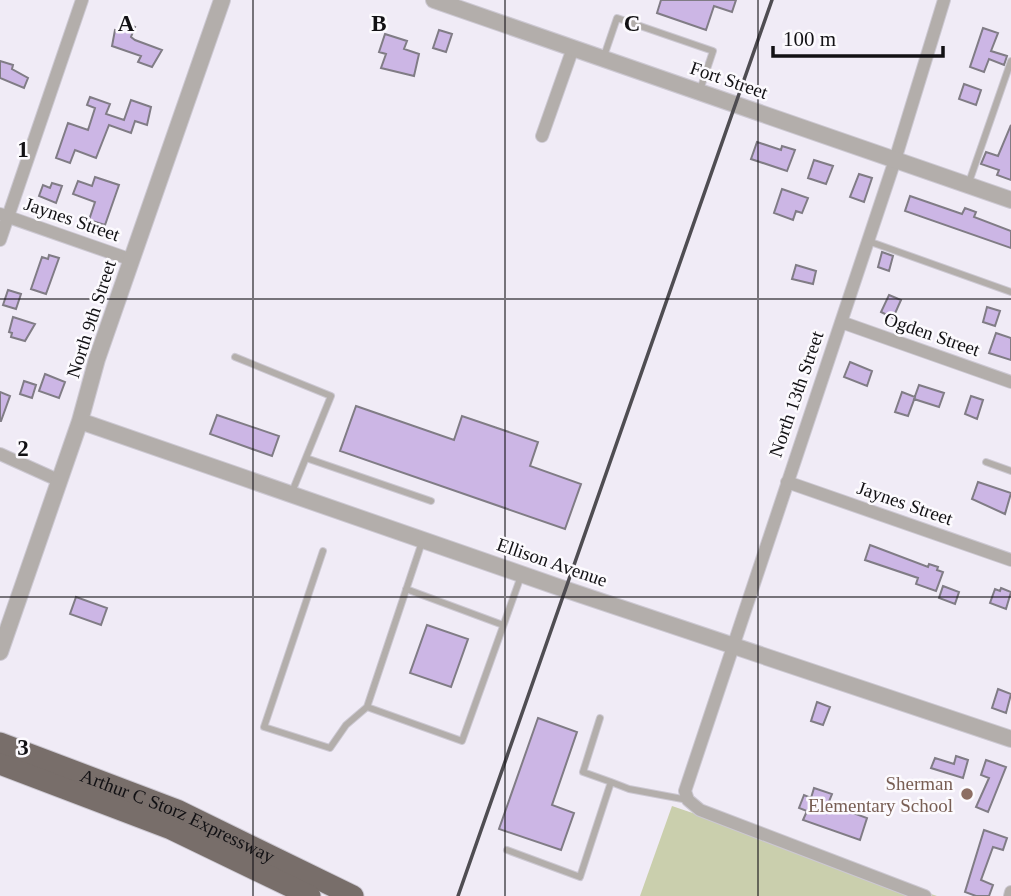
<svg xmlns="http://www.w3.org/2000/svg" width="1011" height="896" font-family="Georgia,serif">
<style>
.green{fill:#cacfad}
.building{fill:#ccb6e5;stroke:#807c85;stroke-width:2}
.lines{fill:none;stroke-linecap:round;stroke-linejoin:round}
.service-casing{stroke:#ccc8d2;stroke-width:8}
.minor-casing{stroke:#ccc8d2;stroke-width:14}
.tertiary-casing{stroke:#ccc8d2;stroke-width:18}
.trunk-casing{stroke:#ccc8d2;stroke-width:23}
.service{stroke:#b3aeab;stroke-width:6}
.minor{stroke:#b3aeab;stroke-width:12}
.tertiary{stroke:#b3aeab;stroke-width:16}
.trunk{stroke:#786e6a;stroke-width:21}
.rail{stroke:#4f4d52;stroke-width:3.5}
.grid{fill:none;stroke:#121114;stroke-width:2;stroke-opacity:0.55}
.education-dot{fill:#8d6e63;stroke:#fcfafe;stroke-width:2.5}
.labels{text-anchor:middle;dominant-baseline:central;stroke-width:5;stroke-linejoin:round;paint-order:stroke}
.street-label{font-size:19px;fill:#121114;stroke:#fcfafe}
.education-label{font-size:19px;fill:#785e54;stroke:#fcfafe;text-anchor:end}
.grid-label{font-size:23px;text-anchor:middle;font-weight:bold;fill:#121114;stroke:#fcfafe;stroke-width:5;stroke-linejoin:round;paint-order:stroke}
</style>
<rect width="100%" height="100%" fill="#f0ebf6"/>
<path class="green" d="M672 806 937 896H640Z"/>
<path class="building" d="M661 0H736L732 12 714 6 706 30 657 13Z
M122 23 135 27 131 37 135 40 162 50 152 67 138 62 141 56 112 46 115 30 119 31Z
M983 28 998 33 991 51 1007 56 1004 65 989 59 984 72 970 67Z
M439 30 452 34 446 52 433 48Z
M385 34 407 41 404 49 419 54 414 76 381 68 386 54 379 52Z
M0 61 13 65 12 69 28 78 24 88 0 78Z
M964 84 981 90 976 105 959 99Z
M90 97 110 104 106 114 124 120 131 100 151 107 147 125 135 121 131 133 109 125 96 158 75 150 70 163 56 158 68 123 88 130 95 108 87 105Z
M1011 125V180L997 175 999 170 981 164 986 152 998 156Z
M757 142 781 150 782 146 795 150 787 171 751 159Z
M814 160 833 166 826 184 808 178Z
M859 174 872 178 864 202 850 197Z
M95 177 119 185 105 225 89 220 95 202 73 194 78 181 92 186Z
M52 183 62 186 56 203 39 196 43 185 50 188Z
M782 189 808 198 802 213 796 211 793 220 774 213Z
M910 196 962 214 965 208 976 212 974 217 1011 231V248L905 211Z
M882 252 893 256 889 271 878 267Z
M49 255 59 258 46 294 31 289 42 257 48 259Z
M796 265 816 271 813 284 792 279Z
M8 290 21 294 16 309 3 305Z
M889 295 901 300 893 318 881 312Z
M987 307 1000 311 995 326 983 322Z
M13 317 35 324 25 341 11 337 12 333 9 332Z
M996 333 1011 338V360L989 353Z
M850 362 872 371 867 386 844 377Z
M45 374 65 382 59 398 39 391Z
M24 381 36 385 32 398 20 394Z
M919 385 944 393 939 407 914 399Z
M0 392 10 396 1 421H0Z
M902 392 915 397 908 416 895 412Z
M971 396 983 400 977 419 965 414Z
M356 406 454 440 462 416 538 442 530 466 581 484 565 529 340 451Z
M217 415 279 436 272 456 210 434Z
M978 482 1011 493 1005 514 972 499Z
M870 545 928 567 929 564 938 567 937 570 943 572 936 591 916 584 918 578 865 560Z
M943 586 959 592 955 604 939 598Z
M1001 588 1011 592 1006 609 990 603 995 589 1000 591Z
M76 597 107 608 101 625 70 614Z
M427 625 468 639 451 687 410 673Z
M998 689 1011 694 1006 713 992 708Z
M817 702 830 707 823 725 811 721Z
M538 718 577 732 552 805 574 813 561 850 499 829Z
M956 756 968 760 963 778 931 768 935 758 954 764Z
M986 760 1006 767 988 812 976 807 989 778 981 775Z
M814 788 832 794 828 804 867 818 860 840 803 820 807 811 799 808 804 795 811 798Z
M984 830 1007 838 1003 850 993 847 981 880 993 885 989 896H976L965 892Z"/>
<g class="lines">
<defs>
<path id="service" d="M603 59 617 18 713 51 700 90
M968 185 1011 61
M868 241 1011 292
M235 357 331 396 292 492
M306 458 431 501
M986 462 1011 471
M422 542 367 707 462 741 521 576
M323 551 264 727 330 748 346 725 367 707
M406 589 503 625
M600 718 583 772 611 782
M507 850 580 877 611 782 629 789 688 800"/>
<path id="minor" d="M542 136 573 48
M0 214 132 260
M0 240 82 0
M841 322 1011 382
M0 454 60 481
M787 482 1011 560
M925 896 700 810 688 800 685 791 895 160 944 0
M1010 896 1011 892"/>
<path id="tertiary" d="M434 0 1011 200
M80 421 564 589 1011 739
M0 652 80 421 97 359 222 0"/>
<g id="trunk">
<path id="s1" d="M0 743 177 810 353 896"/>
<path d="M0 764 171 829 310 896"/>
</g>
</defs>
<use href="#service" class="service-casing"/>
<use href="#minor" class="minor-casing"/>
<use href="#tertiary" class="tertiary-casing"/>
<use href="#trunk" class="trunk-casing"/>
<use href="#service" class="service"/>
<use href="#minor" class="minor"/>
<use href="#tertiary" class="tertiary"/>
<use href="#trunk" class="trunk"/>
<path class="rail" d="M458 896 772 0"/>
</g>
<path class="grid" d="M253 0V896M505 0V896M758 0V896M0 299H1011M0 597H1011"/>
<circle class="education-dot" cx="967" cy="794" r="7"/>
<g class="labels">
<g class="street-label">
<text transform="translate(729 80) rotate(19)">Fort Street</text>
<text transform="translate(72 219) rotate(19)">Jaynes Street</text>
<text transform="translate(91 319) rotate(-72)">North 9th Street</text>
<text transform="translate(932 334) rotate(19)">Ogden Street</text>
<text transform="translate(796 394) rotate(-71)">North 13th Street</text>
<text transform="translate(905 503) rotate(19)">Jaynes Street</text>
<text transform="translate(552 562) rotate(19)">Ellison Avenue</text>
<text stroke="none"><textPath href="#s1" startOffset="192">Arthur C Storz Expressway</textPath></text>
</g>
<g class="education-label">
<text x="953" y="783">Sherman<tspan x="953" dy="22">Elementary School</tspan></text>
</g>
</g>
<g class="grid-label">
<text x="126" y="31">A</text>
<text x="379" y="31">B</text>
<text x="632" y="31">C</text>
<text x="23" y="157">1</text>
<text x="23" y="456">2</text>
<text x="23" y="755">3</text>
</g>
<path d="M773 46v10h170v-10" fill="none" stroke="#121114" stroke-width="3.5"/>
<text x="783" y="46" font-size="21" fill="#121114" stroke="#fcfafe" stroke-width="5" paint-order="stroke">100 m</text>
</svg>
